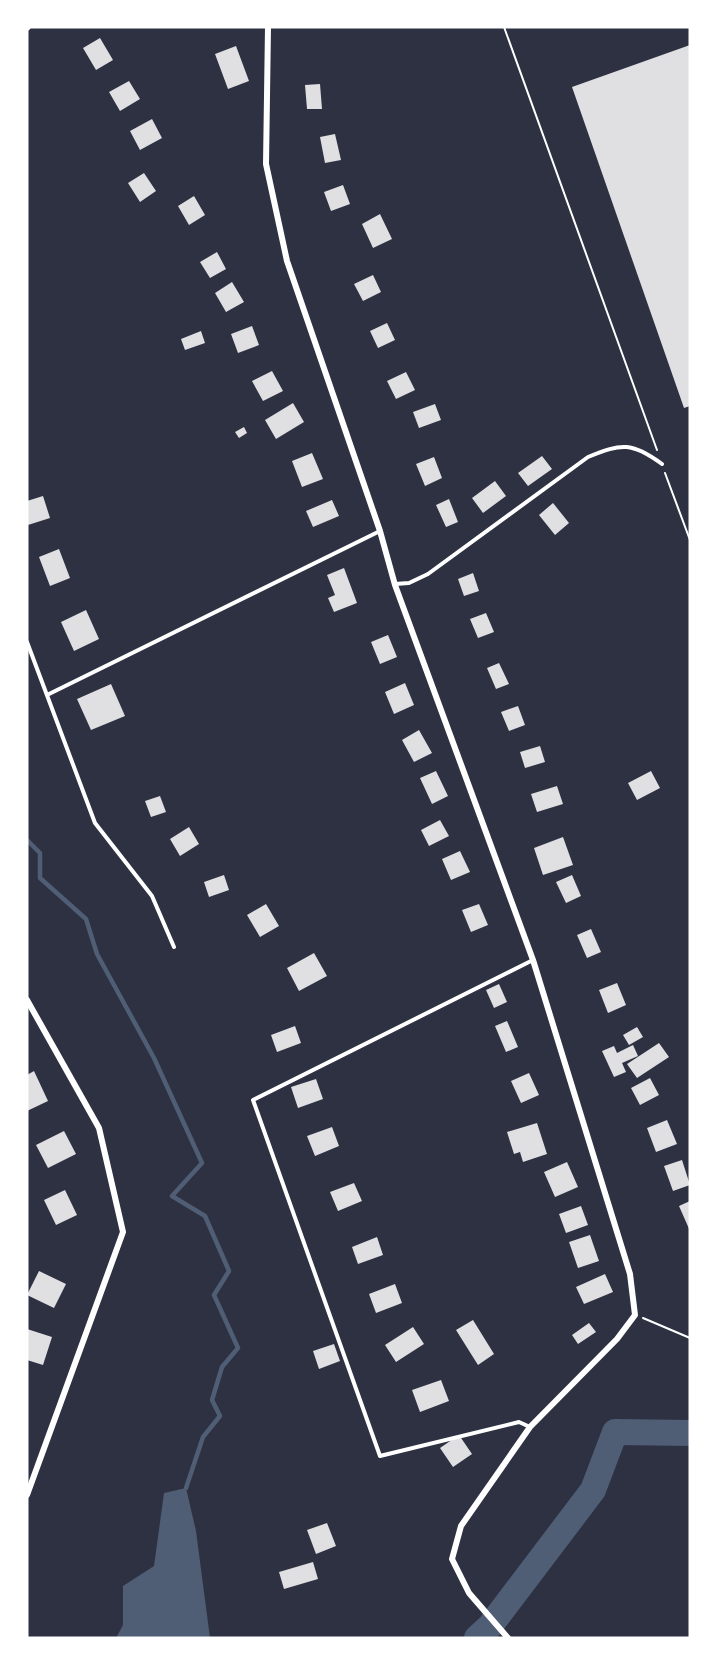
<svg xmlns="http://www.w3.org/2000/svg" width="717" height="1665" font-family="'Source Sans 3',sans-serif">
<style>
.water{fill:#4f5d75}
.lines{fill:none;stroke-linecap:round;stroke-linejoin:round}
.stream{stroke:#4f5d75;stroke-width:4.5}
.river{stroke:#4f5d75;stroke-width:26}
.building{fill:#e0e0e3}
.path{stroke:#fff;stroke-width:2}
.service{stroke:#fff;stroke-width:4}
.minor{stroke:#fff;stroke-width:6}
</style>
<rect width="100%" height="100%" fill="#2d3142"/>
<path class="water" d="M186 1488 196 1531 210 1638H116L123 1625V1586L154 1566 164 1493Z"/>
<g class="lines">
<path class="stream" d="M27 840 40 853V878L86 919 97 954 154 1058 202 1163 172 1196 205 1216 229 1271 214 1295 238 1348 222 1367 212 1400 220 1416 203 1437 186 1488"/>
<path class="river" d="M477 1638 490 1626 593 1490 615 1432 690 1433"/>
</g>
<path class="building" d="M100 38 113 60 96 70 83 48Z
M690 45V406L684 408 572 87Z
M236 46 249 81 228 89 215 54Z
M129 81 140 99 120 111 109 92Z
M320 84 322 109H307L305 85Z
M152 119 162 138 140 150 130 131Z
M335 134 341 160 325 163 320 137Z
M144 173 156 191 140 202 128 183Z
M343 185 350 204 331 211 324 192Z
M194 196 205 215 189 225 178 206Z
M380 214 392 239 373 248 362 224Z
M217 252 226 269 210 278 200 262Z
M373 275 381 292 363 301 354 284Z
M232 282 244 302 226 312 215 293Z
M387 323 395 340 378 348 370 331Z
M252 326 259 345 238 353 231 334Z
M201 331 205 343 185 350 181 339Z
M272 371 283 391 263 401 252 381Z
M406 372 415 390 396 399 387 381Z
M293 403 304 422 276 439 265 420Z
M435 404 441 420 419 428 413 412Z
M244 427 247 433 239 438 235 432Z
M312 453 323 479 302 487 292 461Z
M542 456 552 469 528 486 518 473Z
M434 457 442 478 425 486 416 464Z
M495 481 506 496 483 513 472 498Z
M43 496 50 518 28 525 27 501Z
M449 499 458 522 446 527 436 505Z
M332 500 339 516 313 527 306 511Z
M553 503 569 523 555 535 539 515Z
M59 549 70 578 50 586 39 557Z
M344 568 357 603 334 612 328 598 335 595 327 575Z
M473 573 479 591 464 596 458 579Z
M86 610 99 639 74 651 61 622Z
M486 613 494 632 478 638 470 619Z
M388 635 397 657 380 664 371 642Z
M499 663 509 684 496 689 487 668Z
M405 683 414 705 394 714 385 692Z
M111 684 125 716 91 730 77 699Z
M518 706 525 725 509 731 501 712Z
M419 730 432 753 414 762 402 740Z
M540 746 545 762 525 768 520 752Z
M436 771 448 796 432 804 420 778Z
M651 771 660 788 637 800 628 783Z
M557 786 563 804 537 812 531 794Z
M160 796 166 812 151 817 145 801Z
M440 820 449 836 429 846 421 830Z
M189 827 199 844 180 856 170 839Z
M563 837 573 865 543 875 534 848Z
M460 851 470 872 451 880 442 859Z
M224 875 229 890 209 897 204 882Z
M572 875 581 896 566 903 556 882Z
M266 904 279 926 260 937 247 915Z
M479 904 488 925 471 932 462 910Z
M591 929 601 952 587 958 577 935Z
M314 953 327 976 299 991 287 968Z
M617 983 626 1005 608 1013 599 990Z
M499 984 507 1002 494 1008 486 990Z
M507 1021 518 1047 506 1052 495 1026Z
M295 1026 301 1043 277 1052 271 1035Z
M637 1027 643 1037 629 1045 623 1035Z
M659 1043 669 1057 637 1078 627 1064Z
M633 1045 638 1056 622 1063 626 1072 614 1077 602 1051 614 1046 617 1053Z
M34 1071 48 1101 27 1111V1075Z
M529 1073 539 1095 521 1103 511 1081Z
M650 1078 659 1095 640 1105 631 1088Z
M316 1079 323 1099 298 1108 291 1087Z
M667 1120 677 1144 656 1152 647 1128Z
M537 1123 547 1154 523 1162 520 1152 514 1154 507 1132Z
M332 1127 339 1146 315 1156 307 1136Z
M64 1131 76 1154 48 1168 36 1145Z
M682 1160 690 1185 673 1191 664 1166Z
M567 1162 578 1187 555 1197 544 1172Z
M354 1183 362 1201 338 1211 330 1192Z
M65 1190 77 1215 56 1225 44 1200Z
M690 1201V1231L679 1206Z
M581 1206 588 1225 566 1233 559 1214Z
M590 1235 599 1261 578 1268 569 1242Z
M377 1237 383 1255 358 1264 352 1247Z
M39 1271 66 1284 54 1308 27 1295Z
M605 1274 613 1292 584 1304 576 1287Z
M395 1284 402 1303 376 1313 369 1294Z
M473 1320 494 1354 478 1365 456 1330Z
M589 1323 596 1332 578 1344 572 1335Z
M413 1327 424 1344 396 1362 385 1345Z
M27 1329 52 1337 43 1365 27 1360Z
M334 1344 340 1361 319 1369 313 1351Z
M441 1380 449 1401 420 1412 412 1390Z
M459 1435 472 1454 453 1467 440 1448Z
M327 1523 336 1546 316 1554 307 1530Z
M313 1562 318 1579 284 1589 279 1572Z"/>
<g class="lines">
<path class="path" d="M504 27 657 450
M665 473 690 540
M643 1318 690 1338"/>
<path class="service" d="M395 584 409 583 428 574 588 457C622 443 632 442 662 464
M27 642 95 823 152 896 174 947
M47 695 380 531
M530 1427 519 1422 380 1456 253 1100 533 960"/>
<path class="minor" d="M268 27 266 164 287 261 380 531 395 585 533 960 630 1274 635 1315 617 1339 530 1427 461 1526 452 1559 469 1593 508 1638
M27 28 28 27
M27 1000 99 1128 123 1232 27 1495"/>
</g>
<rect width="717" height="1665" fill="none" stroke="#ffffff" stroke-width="57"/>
</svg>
